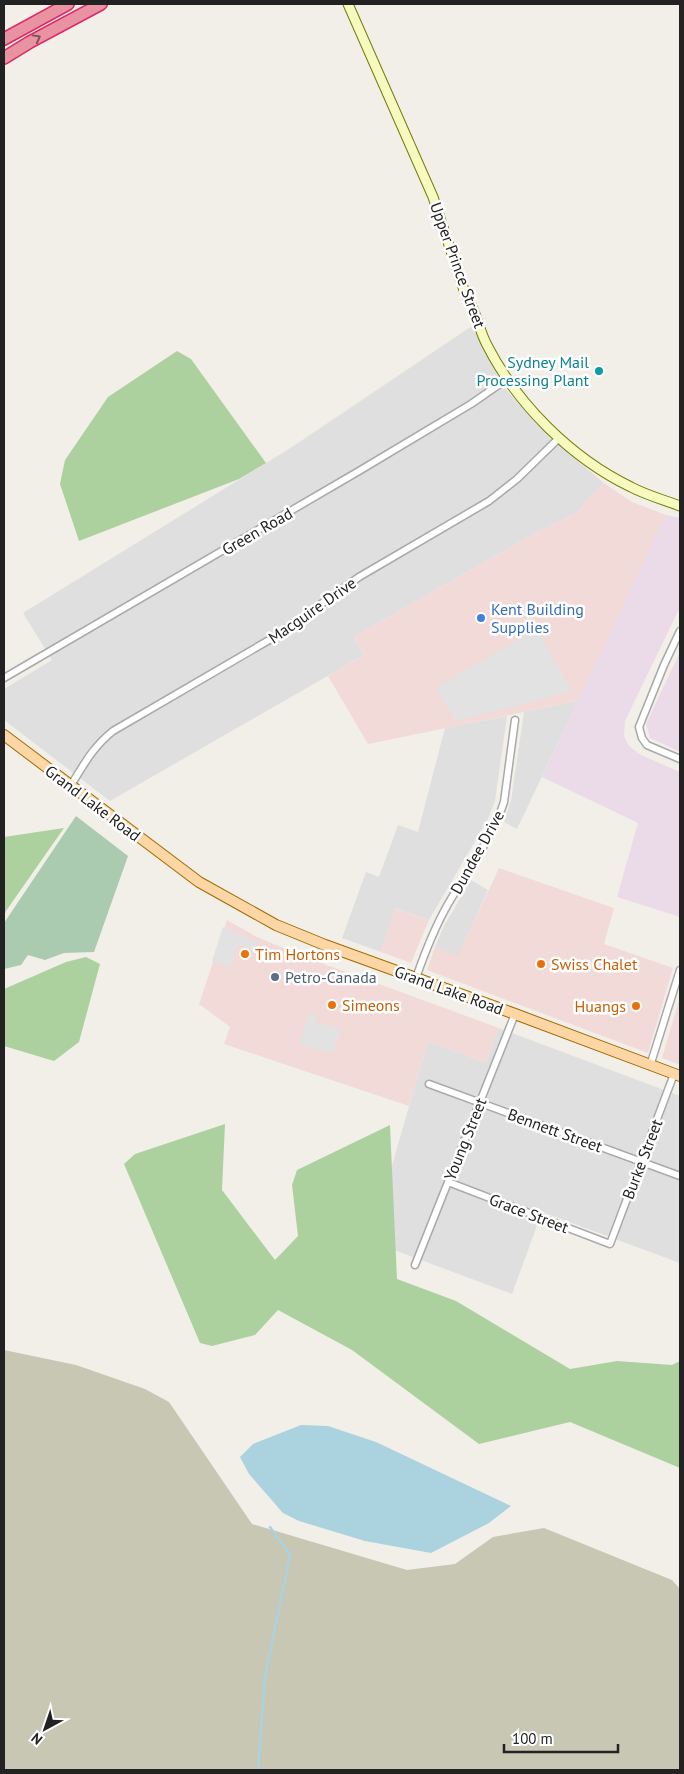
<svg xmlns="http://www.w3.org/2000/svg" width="684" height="1774" font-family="'PT Sans',sans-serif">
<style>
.residential{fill:#e0dfdf}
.commercial{fill:#f2dad9}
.industrial{fill:#ebdbe8}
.construction{fill:#c7c7b4}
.forest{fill:#add19e}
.cemetery{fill:#aacbaf}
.parking{fill:#e2e2e2}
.water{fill:#aad3df}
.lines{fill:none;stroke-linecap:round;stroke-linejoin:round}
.stream{stroke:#aad3df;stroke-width:2.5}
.street-casing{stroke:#a9a9a9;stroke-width:9}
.secondary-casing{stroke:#707d05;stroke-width:11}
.primary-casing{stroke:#a06b00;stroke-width:12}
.highway-casing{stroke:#dc2a67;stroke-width:14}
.street{stroke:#fff;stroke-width:6}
.secondary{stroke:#f7fabf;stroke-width:9}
.primary{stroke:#fcd6a4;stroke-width:10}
.highway{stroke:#e892a2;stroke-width:11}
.oneway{stroke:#7b545c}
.culture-dot{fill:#0f9aa8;stroke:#fff;stroke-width:2}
.shop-dot{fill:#3f7fe0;stroke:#fff;stroke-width:2}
.food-dot{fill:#e8710a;stroke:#fff;stroke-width:2}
.service-dot{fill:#5c6f8a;stroke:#fff;stroke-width:2}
.labels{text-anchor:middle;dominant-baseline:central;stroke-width:5;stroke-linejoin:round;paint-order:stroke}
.street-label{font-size:16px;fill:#222;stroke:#fff}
.culture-label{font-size:16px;fill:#0d838f;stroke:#fff;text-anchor:end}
.shop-label{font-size:16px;fill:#366cbe;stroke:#fff;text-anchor:start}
.food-label{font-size:16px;fill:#c56008;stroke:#fff;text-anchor:start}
.service-label{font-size:16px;fill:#4e5e75;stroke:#fff;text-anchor:start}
</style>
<rect width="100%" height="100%" fill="#f2efe9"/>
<path class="residential" d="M472 326 504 387 550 438 604 483 576 513 539 531 354 637 364 655 110 801 4 720V689L52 660 23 613 292 447Z
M578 701 517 829 504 822 511 801 524 712Z
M507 716 495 801 488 819 429 920 395 908 381 952 342 938 366 872 379 877 398 825 418 832 445 728Z
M471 880 488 890 458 957 435 947 444 926Z
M499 1028 680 1096V1263L542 1212 512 1294 370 1241 428 1041 486 1063Z"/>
<path class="commercial" d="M604 483 632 502 666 515 578 701 368 744 328 676 364 655 354 637 539 531 576 513Z
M499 868 614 908 604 944 673 968 648 1053 427 970 435 947 458 956Z
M394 908 429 920 411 963 381 952Z
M227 920 257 937 305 957 499 1028 486 1063 428 1041 409 1106 224 1044 230 1027 199 1004Z
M680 997V1065L662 1058Z"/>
<path class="industrial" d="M666 515 680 518V607L625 721 624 736 629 746 641 755 680 772V917L617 897 638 823 542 777Z
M680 652V752L650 738 646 724Z"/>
<path class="construction" d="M4 1350 76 1365 145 1389 169 1402 252 1524 407 1570 455 1564 493 1537 544 1528 672 1580 680 1589V1770H4Z"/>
<path class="forest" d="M177 351 191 359 266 463 239 479 79 541 60 484 65 460 108 397Z
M64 828 6 911 4 916V837Z
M86 957 100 964 79 1042 54 1061 4 1046V989L66 962Z
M225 1124 222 1190 275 1260 298 1236 292 1185 297 1170 390 1125 397 1279 456 1301 570 1369 617 1361 672 1365 680 1361V1468L570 1422 479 1444 352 1350 278 1310 255 1335 212 1346 200 1343 124 1164 135 1154Z"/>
<path class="cemetery" d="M76 816 128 856 94 952 64 953 45 960 28 955 21 965 4 969V923Z"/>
<path class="parking" d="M537 629 572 691 456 721 436 688Z
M223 927 257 942 254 950 238 945 230 967 212 961Z
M309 1013 317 1014 315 1022 340 1029 333 1054 300 1044Z"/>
<path class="water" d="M301 1425 328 1426 376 1442 511 1506 489 1523 431 1553 365 1541 299 1521 283 1513 249 1474 240 1457 253 1444Z"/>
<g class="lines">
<path class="stream" d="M258 1770 265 1677 290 1555 270 1527"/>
<defs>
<path id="street" d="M680 631 664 665 639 727 642 738 647 745 680 759
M4 678 359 471 471 404 507 379
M71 785C85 763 92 748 113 731L276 636 359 577 489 501 517 479 559 438
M416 978C425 952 435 927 448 904 467 871 492 839 504 802L515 720
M650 1066 680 970
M429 1084 680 1176
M448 1182 610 1244 674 1074
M415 1265 515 1014"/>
<path id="secondary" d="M348 4 433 197 465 293C476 309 478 328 487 345 517 404 571 458 631 487 646 495 664 500 680 506"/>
<path id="primary" d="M4 735 199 882 276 925 325 945 515 1014 680 1076"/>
<path id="highway" d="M4 39 68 4
M4 58 30 42 101 4"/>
</defs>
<use href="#street" class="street-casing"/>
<use href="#secondary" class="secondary-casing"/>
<use href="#primary" class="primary-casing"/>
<use href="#highway" class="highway-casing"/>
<use href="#street" class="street"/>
<use href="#secondary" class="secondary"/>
<use href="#primary" class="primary"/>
<use href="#highway" class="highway"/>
</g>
<defs><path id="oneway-chevron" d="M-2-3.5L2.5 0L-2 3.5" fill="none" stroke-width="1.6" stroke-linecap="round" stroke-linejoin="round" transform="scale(1.25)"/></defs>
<use class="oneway" href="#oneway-chevron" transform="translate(37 38) rotate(-29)"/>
<circle class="culture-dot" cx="599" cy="371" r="5"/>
<circle class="shop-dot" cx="481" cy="618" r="5"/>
<g class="food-dot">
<circle cx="245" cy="954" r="5"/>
<circle cx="541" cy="964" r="5"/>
<circle cx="332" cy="1005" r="5"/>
<circle cx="636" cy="1006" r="5"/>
</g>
<circle class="service-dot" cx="275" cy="977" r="5"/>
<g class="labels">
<g class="street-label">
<text transform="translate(458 265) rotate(70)">Upper Prince Street</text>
<text transform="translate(257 531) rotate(-30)">Green Road</text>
<text transform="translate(312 610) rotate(-35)">Macguire Drive</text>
<text transform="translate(93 803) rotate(37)">Grand Lake Road</text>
<text transform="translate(477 852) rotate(-61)">Dundee Drive</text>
<text transform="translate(449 990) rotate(20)">Grand Lake Road</text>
<text transform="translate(555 1130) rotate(20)">Bennett Street</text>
<text transform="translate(465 1139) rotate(-68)">Young Street</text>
<text transform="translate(642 1159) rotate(-69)">Burke Street</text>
<text transform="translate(529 1213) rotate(21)">Grace Street</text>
</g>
<g class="culture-label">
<text x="589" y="362">Sydney Mail<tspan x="589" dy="18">Processing Plant</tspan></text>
</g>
<g class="shop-label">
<text x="491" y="609">Kent Building<tspan x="491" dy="18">Supplies</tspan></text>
</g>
<g class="food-label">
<text x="255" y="954">Tim Hortons</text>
<text x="551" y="964">Swiss Chalet</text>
<text x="342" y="1005">Simeons</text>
<text x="626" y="1006" text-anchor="end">Huangs</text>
</g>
<g class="service-label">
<text x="285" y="977">Petro-Canada</text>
</g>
</g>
<rect width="684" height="1774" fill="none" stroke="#222222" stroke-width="10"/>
<g transform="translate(45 1729) rotate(220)" stroke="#ffffff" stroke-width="4" paint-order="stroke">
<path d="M0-4L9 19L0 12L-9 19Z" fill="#222222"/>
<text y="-8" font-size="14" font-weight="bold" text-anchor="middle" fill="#222222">N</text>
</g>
<path d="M504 1744v8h114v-8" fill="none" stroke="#222222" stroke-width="2.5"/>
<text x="512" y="1744" font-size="15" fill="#222222" stroke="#ffffff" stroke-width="4" paint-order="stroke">100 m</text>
</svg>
